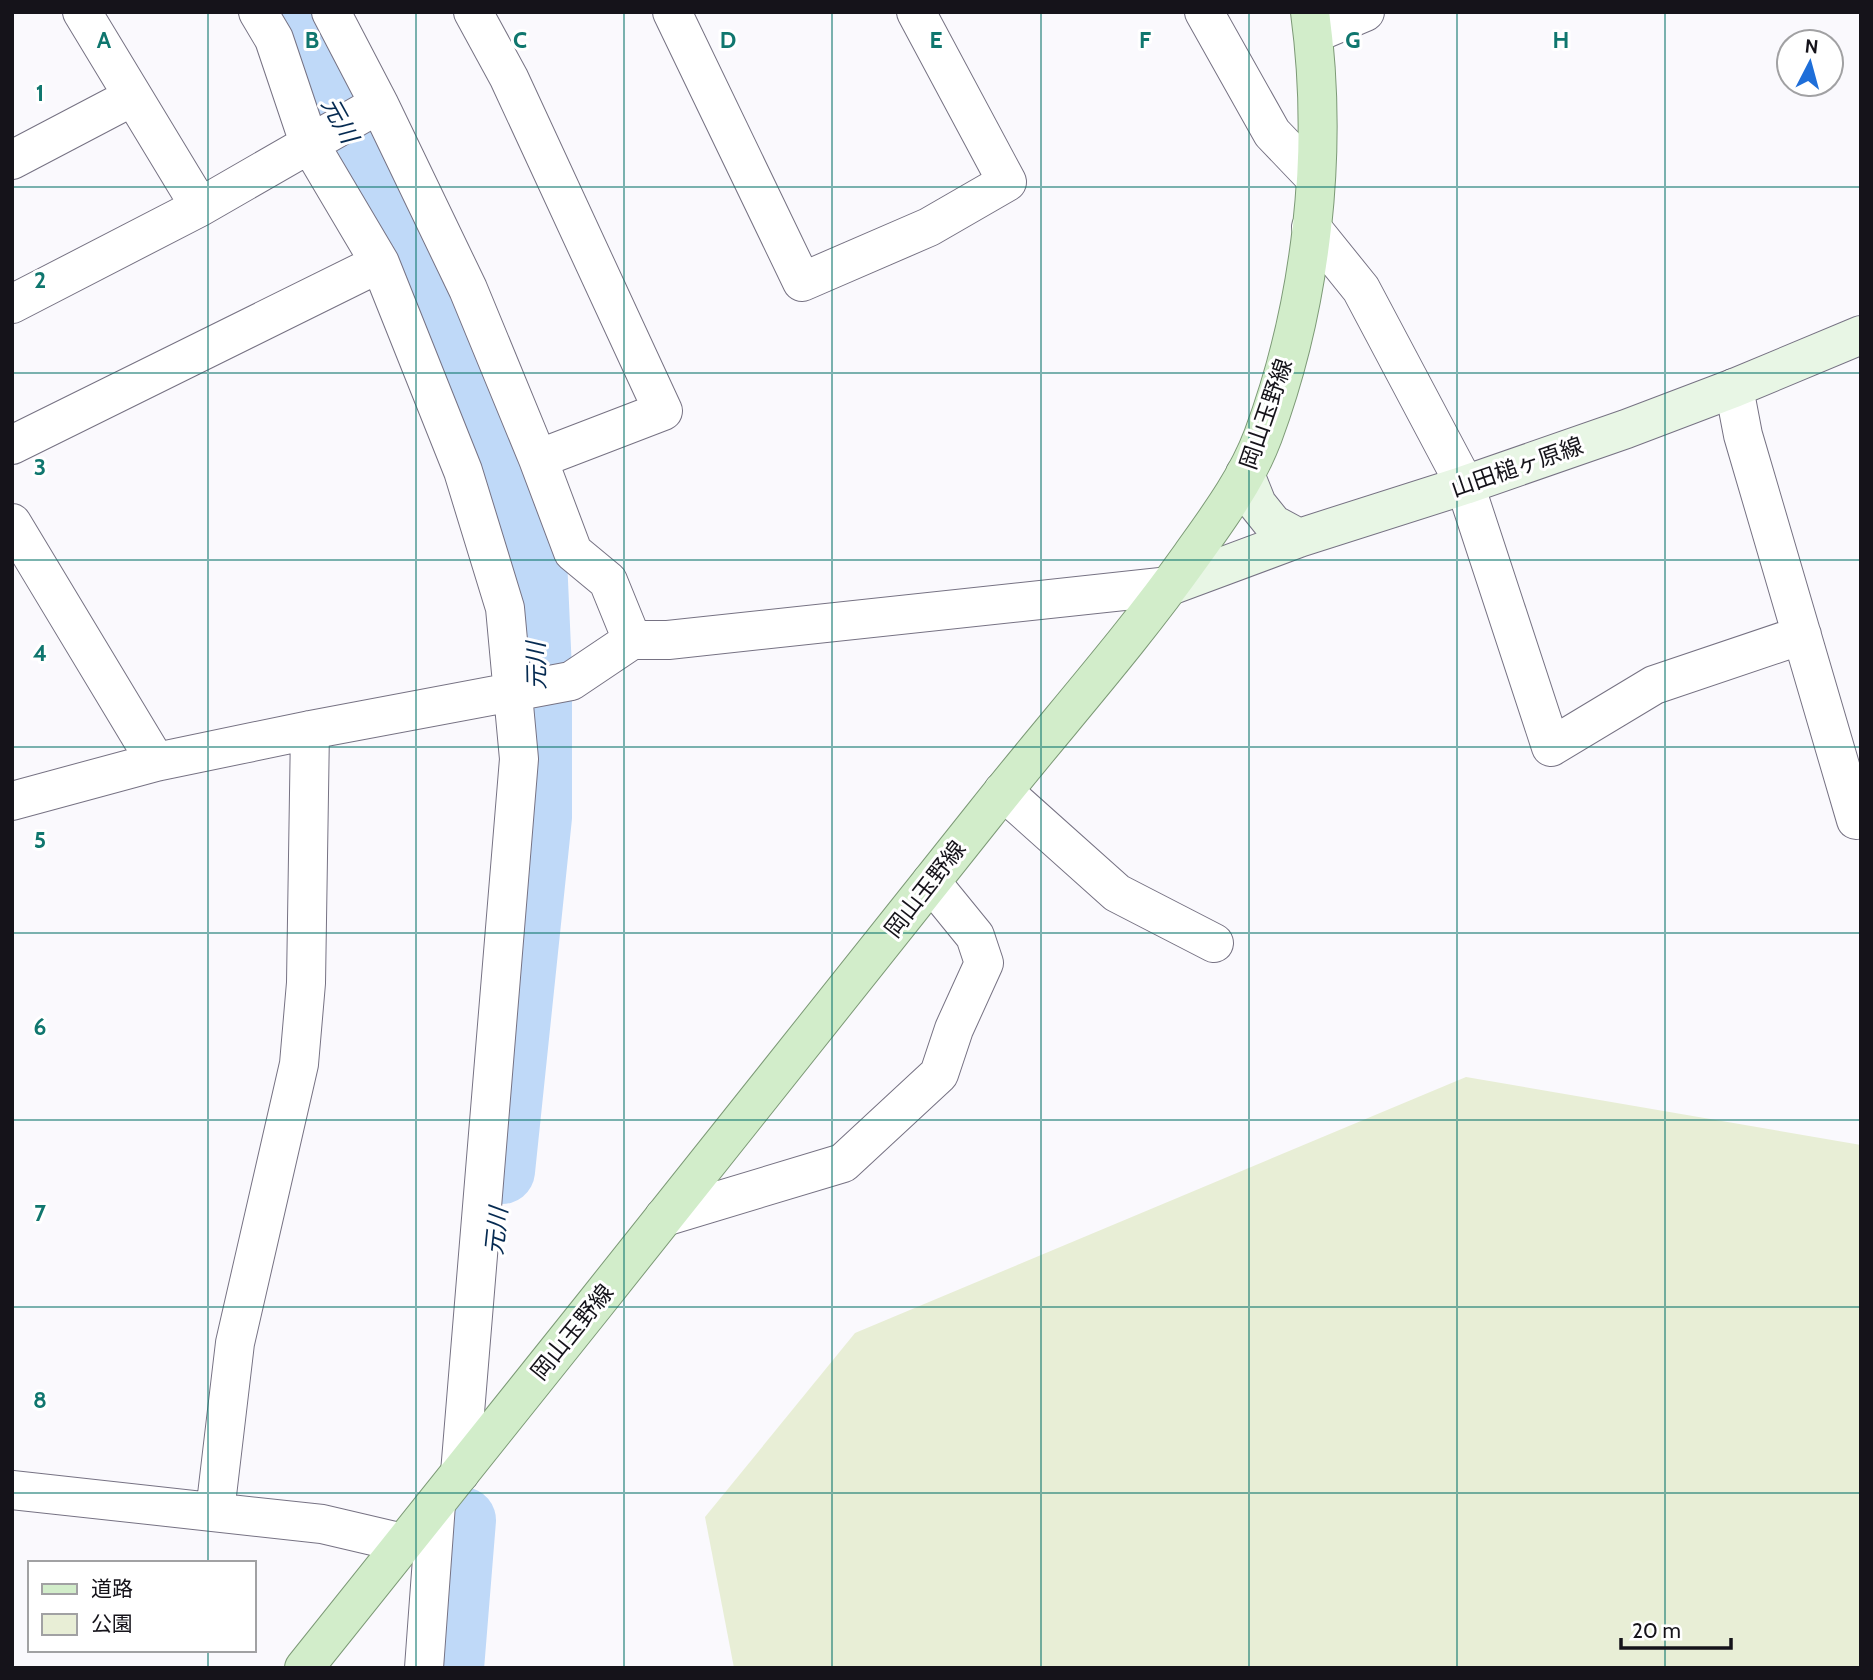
<svg xmlns="http://www.w3.org/2000/svg" width="1873" height="1680" font-family="Cabin,'Noto Sans JP',sans-serif">
<style>
.green{fill:#e8eed6}
.lines{fill:none;stroke-linecap:round;stroke-linejoin:round}
.river{stroke:#bfd9f8;stroke-width:66}
.minor-casing{stroke:#767283;stroke-width:40}
.secondary-casing{stroke:#767283;stroke-width:40}
.primary-casing{stroke:#7c9976;stroke-width:40}
.minor{stroke:#fff;stroke-width:38}
.secondary{stroke:#e8f6e5;stroke-width:38}
.primary{stroke:#d2edca;stroke-width:38}
.grid{fill:none;stroke:#0f766e;stroke-width:2;stroke-opacity:0.55}
.labels{text-anchor:middle;dominant-baseline:central;stroke-width:6;stroke-linejoin:round;paint-order:stroke}
.street-label{font-size:23px;fill:#15131a;stroke:#fff}
.water-label{font-size:24px;font-style:italic;fill:#052a51;stroke:#fff}
.grid-label{font-size:23px;text-anchor:middle;font-weight:bold;fill:#0f766e;stroke:#fff;stroke-width:6;stroke-linejoin:round;paint-order:stroke}
</style>
<rect width="100%" height="100%" fill="#faf9fd"/>
<path class="green" d="M1466 1077 1861 1145V1668H734L705 1517 855 1333Z"/>
<g class="lines">
<path class="river" d="M280 12 408 241 497 443 534 559 539 671V817L502 1171
M451 1668 463 1520"/>
<defs>
<path id="minor" d="M82 12 200 207
M258 12 274 39 309 143 380 263 463 471 505 608 519 759 460 1473
M331 12 379 104 468 289 538 459 573 552 608 581 632 640
M473 12 509 78 663 411 538 459
M672 12 802 282 929 227 1007 182 916 12
M1204 12 1272 133 1315 178
M1313 34 1365 12
M12 160 132 97
M1311 227 1361 289 1465 485 1551 747 1654 685 1802 635
M12 304 200 207 379 104
M1734 388 1743 435 1856 820 1861 819
M12 445 380 263
M12 523 156 762
M1003 791 1117 893 1214 943
M12 801 156 762 310 730 571 681 632 640H668L1170 586
M664 1217 843 1163 939 1074 954 1029 984 963 975 936 931 882
M12 1490 322 1524 403 1543
M215 1512 235 1343 299 1064 306 983 310 730
M424 1668 436 1504"/>
<path id="secondary" d="M1245 474 1257 504 1273 524 1299 538
M1170 586 1299 538 1465 485 1626 429 1734 388 1861 335"/>
<path id="primary" d="M304 1668C532 1384 758 1099 985 814 1053 728 1127 646 1191 556 1218 518 1246 481 1263 436 1312 304 1329 152 1310 12"/>
</defs>
<use href="#minor" class="minor-casing"/>
<use href="#secondary" class="secondary-casing"/>
<use href="#primary" class="primary-casing"/>
<use href="#minor" class="minor"/>
<use href="#secondary" class="secondary"/>
<use href="#primary" class="primary"/>
</g>
<path class="grid" d="M208 12V1563M416 12V1668M624 12V1668M832 12V1668M1041 12V1668M1249 12V1668M1457 12V1668M1665 12V1668M12 187H1861M12 373H1861M12 560H1861M12 747H1861M12 933H1861M12 1120H1861M12 1307H1861M12 1493H1861M208 1650V1668"/>
<g class="labels">
<g class="street-label">
<text transform="translate(1266 414) rotate(-71)">岡山玉野線</text>
<text transform="translate(1517 467) rotate(-19)">山田槌ヶ原線</text>
<text transform="translate(925 889) rotate(-52)">岡山玉野線</text>
<text transform="translate(572 1332) rotate(-51)">岡山玉野線</text>
</g>
<g class="water-label">
<text transform="translate(340 120) rotate(61)">元川</text>
<text transform="translate(536 666) rotate(-91)">元川</text>
<text transform="translate(496 1231) rotate(-84)">元川</text>
</g>
</g>
<g class="grid-label">
<text x="104" y="48">A</text>
<text x="312" y="48">B</text>
<text x="520" y="48">C</text>
<text x="728" y="48">D</text>
<text x="936" y="48">E</text>
<text x="1145" y="48">F</text>
<text x="1353" y="48">G</text>
<text x="1561" y="48">H</text>
<text x="40" y="101">1</text>
<text x="40" y="288">2</text>
<text x="40" y="475">3</text>
<text x="40" y="661">4</text>
<text x="40" y="848">5</text>
<text x="40" y="1035">6</text>
<text x="40" y="1221">7</text>
<text x="40" y="1408">8</text>
</g>
<rect width="1873" height="1680" fill="none" stroke="#15131a" stroke-width="28"/>
<rect x="28" y="1561" width="228" height="91" fill="#ffffff" stroke="#a1a1a3" stroke-width="2"/>
<rect x="42" y="1584" width="35" height="10" fill="#d2edca" stroke="#a1a1a3" stroke-width="2"/>
<text x="91" y="1596" font-size="21" fill="#15131a">道路</text>
<rect x="42" y="1614" width="35" height="21" fill="#e8eed6" stroke="#a1a1a3" stroke-width="2"/>
<text x="91" y="1631" font-size="21" fill="#15131a">公園</text>
<g transform="translate(1810 63) rotate(6)"><circle r="33" fill="#ffffff" stroke="#a1a1a3" stroke-width="2"/>
<path d="M0-5L12 26L0 18L-12 26Z" fill="#1e6ed9"/>
<text y="-10" font-size="19" font-weight="bold" text-anchor="middle" fill="#15131a">N</text>
</g>
<path d="M1621 1638v10h110v-10" fill="none" stroke="#15131a" stroke-width="3.5"/>
<text x="1632" y="1638" font-size="21" fill="#15131a" stroke="#ffffff" stroke-width="5" paint-order="stroke">20 m</text>
</svg>
